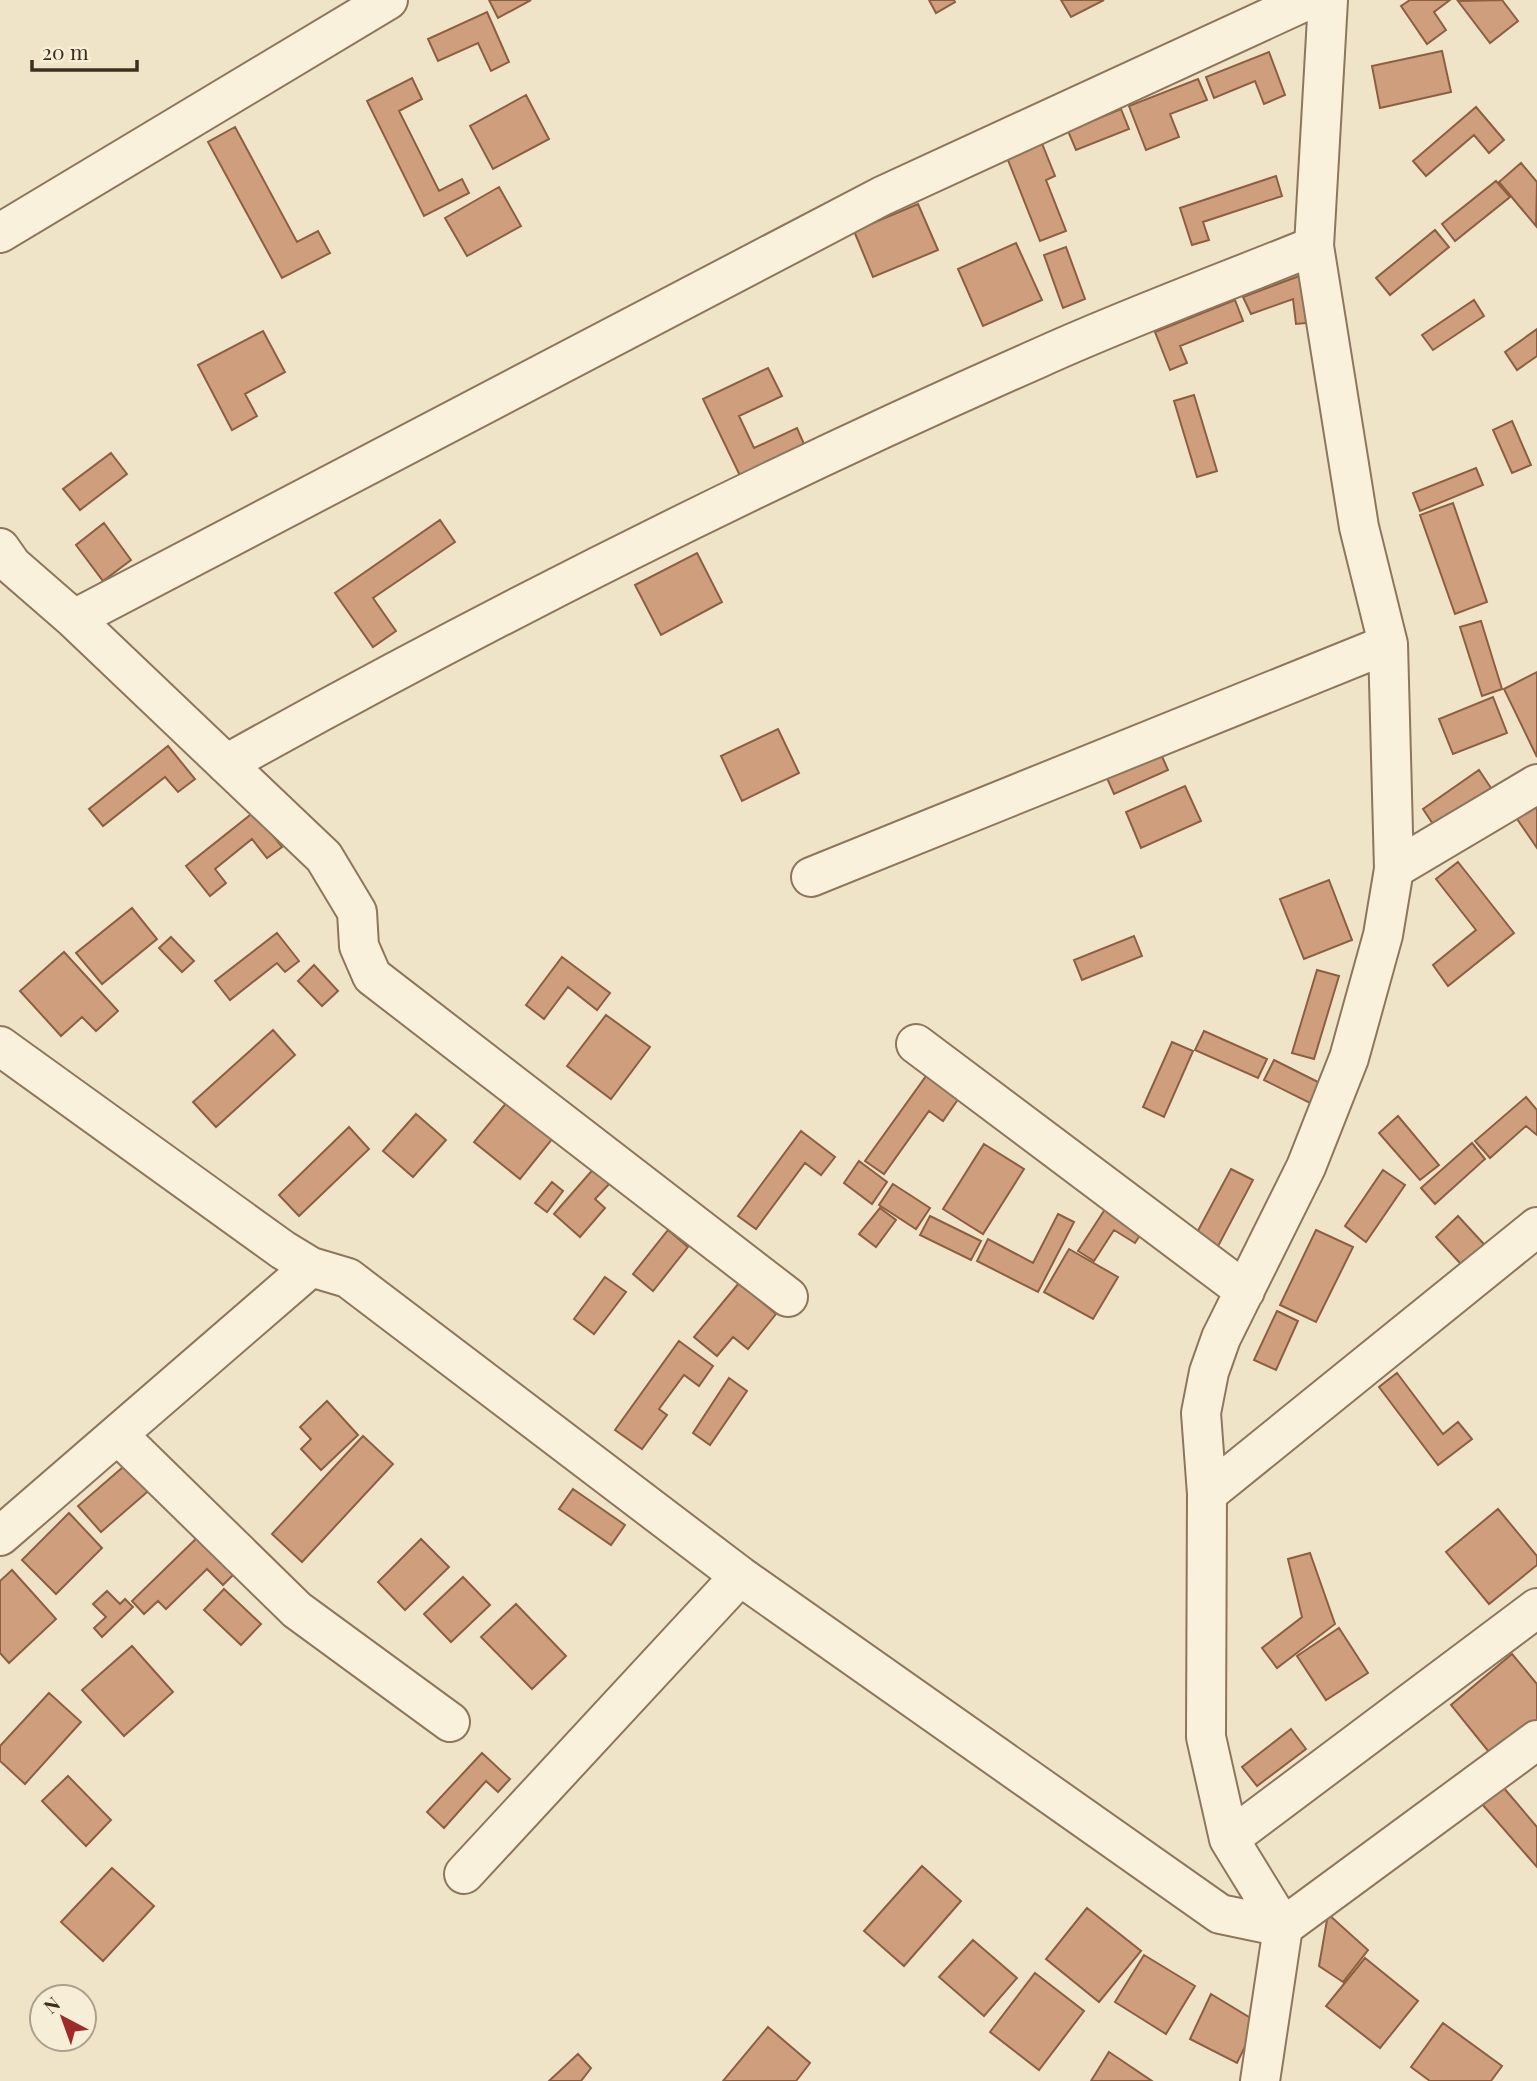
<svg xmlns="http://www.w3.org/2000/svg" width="1537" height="2081" font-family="'Playfair Display',serif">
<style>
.building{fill:#cf9f7d;stroke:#8d5f41;stroke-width:2}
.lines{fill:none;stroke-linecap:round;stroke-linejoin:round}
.minor-casing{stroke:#8d765c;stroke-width:42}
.minor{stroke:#faf1dc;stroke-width:38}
</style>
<rect width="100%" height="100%" fill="#f0e4c8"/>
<path class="building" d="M489 0H531L498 18Z
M929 0H954L955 2 936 13Z
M1061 0H1104L1071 17Z
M1410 0H1450L1434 12 1446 30 1427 44 1401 6Z
M1502 0 1518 21 1490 43 1458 1Z
M487 12 509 62 491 71 478 43 438 61 428 39Z
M1442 51 1451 92 1380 108 1372 66Z
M1269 52 1285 95 1264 104 1255 81 1214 98 1206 77Z
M412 78 422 99 399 111 439 191 462 179 469 193 424 216 367 101Z
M1198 79 1207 100 1170 114 1179 137 1146 150 1129 106Z
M526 95 549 139 493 169 470 126Z
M1476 107 1504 140 1489 153 1474 135 1426 176 1413 161Z
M1121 109 1129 129 1076 150 1068 131Z
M235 127 297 242 318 231 330 253 282 278 208 142Z
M1041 141 1055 176 1046 180 1066 231 1040 241 1006 155Z
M1521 163 1537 182 1536 226 1499 182Z
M1276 176 1282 196 1203 222 1209 240 1192 245 1180 208Z
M1496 181 1510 197 1455 241 1442 224Z
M499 187 521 226 467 256 445 218Z
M918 204 938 250 873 277 854 231Z
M1435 230 1449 247 1390 295 1376 278Z
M1016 243 1042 300 983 326 958 269Z
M1066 247 1085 299 1063 308 1044 255Z
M1310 272 1316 322 1296 324 1293 299 1251 314 1243 297Z
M1235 300 1243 321 1180 346 1187 363 1170 370 1155 332Z
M1474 300 1484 316 1433 350 1422 335Z
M1537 329V356L1517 370 1505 352Z
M263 331 285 372 245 394 257 416 232 430 198 365Z
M768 368 782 396 739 416 754 448 797 428 808 453 744 484 703 399Z
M1194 395 1217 471 1197 477 1174 401Z
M1512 421 1531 465 1512 473 1493 430Z
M111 453 127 474 80 510 63 489Z
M1476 468 1483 485 1420 511 1413 493Z
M1453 503 1487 602 1455 614 1420 515Z
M440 520 455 542 373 598 396 631 373 647 335 593Z
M104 523 131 560 103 581 76 545Z
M697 553 722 602 661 635 635 585Z
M1481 621 1502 689 1482 696 1460 627Z
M1537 672V757L1504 689Z
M1493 697 1507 733 1453 754 1439 719Z
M778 729 799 773 742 801 721 756Z
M1157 745 1168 770 1114 794 1103 769Z
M168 746 195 779 178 792 165 777 103 826 89 809Z
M1479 770 1491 788 1435 827 1423 809Z
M1185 786 1201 821 1141 848 1126 812Z
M1537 801V848L1515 816Z
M254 812 282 847 267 858 252 839 215 869 226 883 210 896 186 866Z
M1458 862 1514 933 1448 986 1433 965 1476 930 1436 879Z
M1329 880 1352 940 1304 959 1280 899Z
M132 908 157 939 102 984 76 953Z
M277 933 299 961 285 972 277 963 230 1000 215 981Z
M1134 936 1142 956 1082 980 1074 960Z
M171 937 194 961 182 972 159 948Z
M64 952 118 1011 96 1031 82 1017 61 1036 20 991Z
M562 957 610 993 597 1010 568 987 544 1019 526 1005Z
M314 965 338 991 322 1006 298 981Z
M1317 970 1339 976 1314 1059 1292 1053Z
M606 1015 650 1047 611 1099 567 1066Z
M273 1030 295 1055 216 1127 193 1102Z
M1204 1031 1267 1059 1258 1078 1195 1050Z
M1172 1042 1193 1051 1164 1117 1143 1107Z
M1274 1060 1322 1084 1312 1104 1264 1080Z
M929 1072 961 1095 943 1121 929 1111 884 1174 865 1161Z
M512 1096 557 1133 520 1179 474 1142Z
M1526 1097 1537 1110V1135L1526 1126 1490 1158 1475 1141Z
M416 1114 446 1140 413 1177 383 1151Z
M1398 1116 1439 1165 1420 1180 1379 1133Z
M349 1127 369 1149 299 1216 279 1195Z
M801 1131 835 1157 821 1175 805 1163 756 1229 738 1216Z
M1472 1143 1485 1159 1435 1204 1421 1188Z
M984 1144 1024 1169 983 1234 943 1209Z
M859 1161 887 1182 872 1204 844 1183Z
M596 1166 612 1181 595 1199 605 1208 580 1237 554 1214Z
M1231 1169 1253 1180 1216 1250 1194 1238Z
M1383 1170 1405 1185 1366 1242 1345 1226Z
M552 1182 563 1191 547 1212 535 1203Z
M893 1184 930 1208 916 1229 879 1205Z
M1109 1203 1146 1226 1135 1243 1114 1230 1094 1261 1078 1251Z
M880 1208 896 1220 876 1247 859 1234Z
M1058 1214 1074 1222 1038 1292 977 1261 988 1239 1033 1263Z
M930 1216 981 1241 971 1260 920 1235Z
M1458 1216 1493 1254 1470 1274 1436 1237Z
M668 1230 688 1247 653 1291 633 1274Z
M1316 1230 1353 1247 1316 1322 1280 1305Z
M1069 1249 1118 1277 1093 1319 1044 1292Z
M605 1277 626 1292 594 1334 574 1319Z
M739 1283 776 1314 748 1349 733 1337 717 1356 694 1337Z
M1277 1311 1298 1321 1276 1370 1254 1360Z
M679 1341 713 1366 699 1386 684 1375 659 1409 667 1415 642 1449 615 1430Z
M1397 1373 1443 1434 1458 1422 1472 1439 1438 1465 1379 1387Z
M729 1378 747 1391 710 1445 693 1433Z
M327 1401 358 1435 321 1470 301 1449 311 1439 300 1427Z
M363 1436 393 1464 302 1562 272 1534Z
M130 1461 153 1487 101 1532 78 1506Z
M573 1489 625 1525 611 1545 559 1509Z
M1498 1509 1537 1556V1565L1489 1604 1446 1552Z
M69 1513 102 1548 56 1594 22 1560Z
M203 1532 239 1569 223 1585 207 1569 166 1609 158 1601 144 1614 132 1601Z
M421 1539 449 1567 405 1610 378 1582Z
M1310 1553 1335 1624 1277 1668 1262 1648 1302 1617 1288 1559Z
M12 1570 56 1619 9 1663 0 1653V1581Z
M463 1577 490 1605 451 1642 424 1614Z
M224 1589 261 1624 241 1645 204 1610Z
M107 1591 120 1604 125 1599 133 1607 102 1637 94 1628 106 1617 93 1604Z
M516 1604 566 1656 532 1689 481 1637Z
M1339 1628 1368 1673 1326 1700 1297 1656Z
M132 1646 173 1692 124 1736 82 1690Z
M1512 1654 1537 1684V1720L1493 1757 1451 1705Z
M49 1693 81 1722 25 1784 0 1761V1746Z
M1291 1729 1306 1749 1257 1786 1242 1767Z
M482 1753 510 1779 498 1792 486 1781 444 1828 427 1812Z
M68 1776 111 1820 86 1846 42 1801Z
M1503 1787 1537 1827V1867L1482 1804Z
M922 1866 961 1901 904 1966 864 1931Z
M112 1868 154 1906 103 1961 61 1922Z
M1087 1908 1141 1951 1099 2002 1046 1959Z
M1328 1914 1368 1950 1343 1982 1319 1966Z
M973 1940 1017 1978 984 2016 939 1977Z
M1144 1955 1195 1986 1166 2034 1115 2002Z
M1365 1958 1418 2001 1380 2048 1326 2006Z
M1035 1973 1084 2011 1039 2070 990 2032Z
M1211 1994 1257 2022 1237 2063 1190 2039Z
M1443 2023 1502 2066 1491 2081H1430L1411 2067Z
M768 2027 810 2063 796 2081H723Z
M1109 2052 1152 2081H1091Z
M578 2054 591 2068 581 2081H549Z"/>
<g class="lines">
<defs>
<path id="minor" d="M0 233 388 0
M0 548 12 565 74 619 324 857 357 912 359 946 372 976 788 1297
M74 619 882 196 1308 0
M226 764C490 617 762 480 1039 358 1129 317 1223 283 1314 246
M1394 869 1537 784
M811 877 1388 644
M916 1044 1245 1291
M0 1046 283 1250 311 1267 348 1278 740 1576 1220 1914 1283 1927 1537 1740
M119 1436 297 1610 450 1722
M1207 1494 1537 1227
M0 1536 311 1267
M1229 1839 1537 1608
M464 1874 740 1576
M1260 2081 1283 1927 1229 1839 1206 1737 1207 1494 1201 1413 1209 1372 1221 1338 1306 1167 1349 1058 1383 935 1394 869 1388 644 1359 527 1314 246 1328 0"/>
</defs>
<use href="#minor" class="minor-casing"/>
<use href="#minor" class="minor"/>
</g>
<g transform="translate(63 2018) rotate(319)"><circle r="33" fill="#f7eed8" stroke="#ada18e" stroke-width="2"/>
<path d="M0-5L12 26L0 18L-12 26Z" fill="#9e2a2b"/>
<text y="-10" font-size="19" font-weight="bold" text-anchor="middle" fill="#3d2e20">N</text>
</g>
<path d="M32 60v10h105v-10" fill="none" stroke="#3d2e20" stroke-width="3.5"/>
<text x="42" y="60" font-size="21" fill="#3d2e20" stroke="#f7eed8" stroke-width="5" paint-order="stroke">20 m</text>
</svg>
